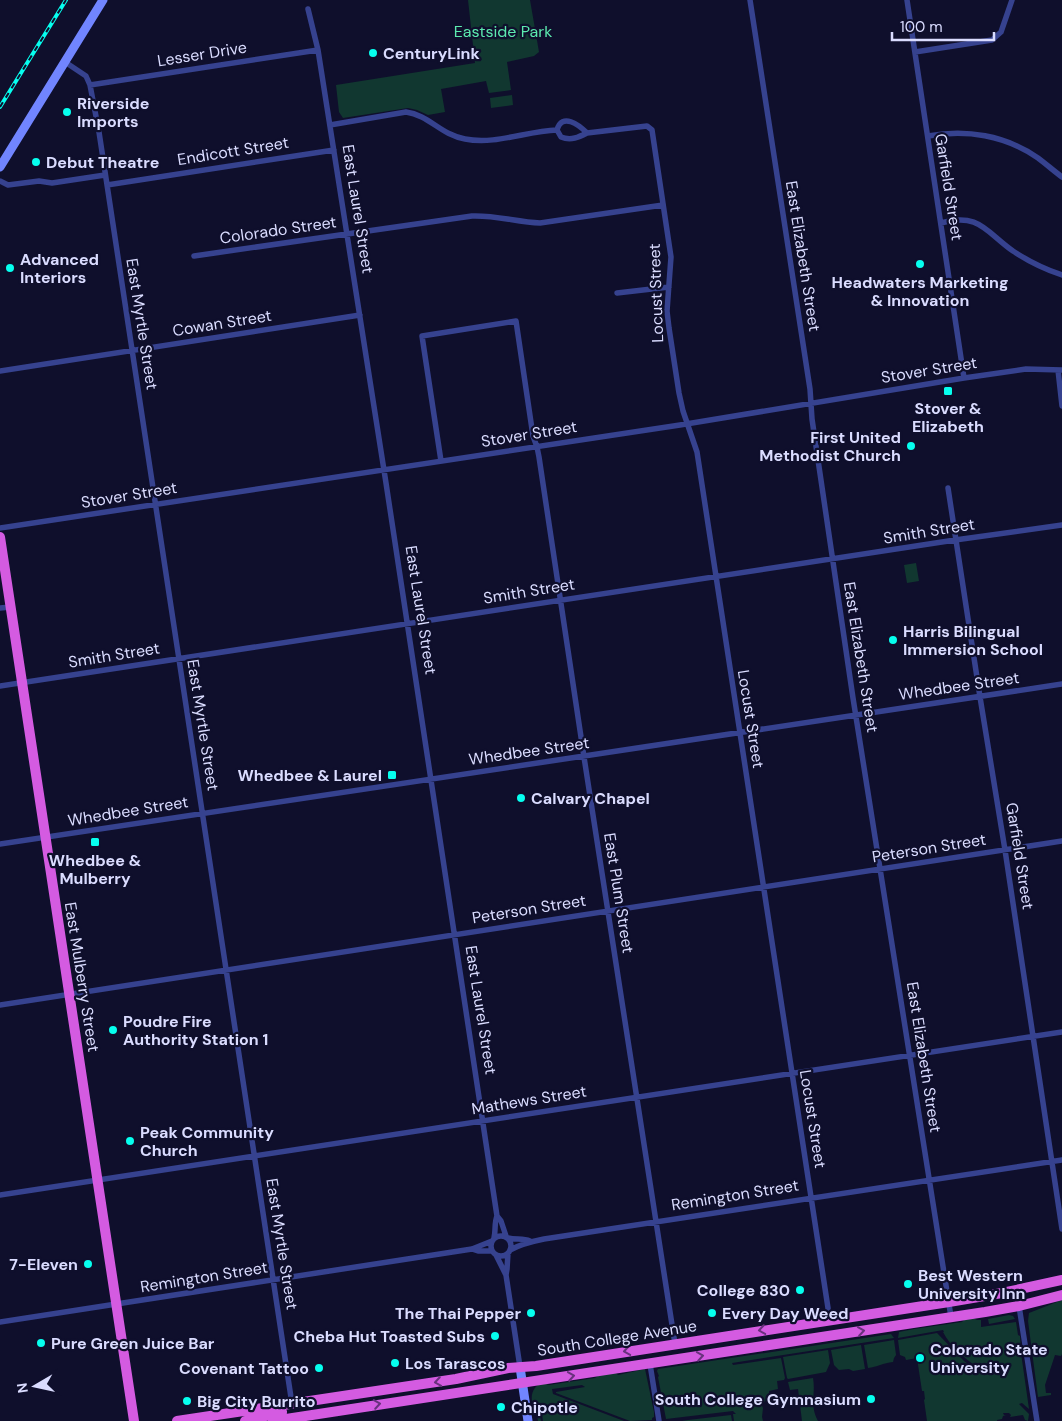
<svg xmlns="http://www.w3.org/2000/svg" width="1062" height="1421" font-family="'DM Sans',sans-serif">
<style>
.green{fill:#113730}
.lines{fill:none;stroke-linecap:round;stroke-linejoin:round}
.minor{stroke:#36428f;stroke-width:5.5}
.secondary{stroke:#7185ff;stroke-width:9}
.trunk{stroke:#d45be1;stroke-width:10}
.rail-casing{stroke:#06ffef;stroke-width:4}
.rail{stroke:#0f0f2c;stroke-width:2;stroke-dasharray:5.5;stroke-linecap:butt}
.oneway{stroke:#68317d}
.poi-dot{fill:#06ffef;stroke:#0f0f2c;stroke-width:2}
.labels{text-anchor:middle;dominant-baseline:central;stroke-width:4.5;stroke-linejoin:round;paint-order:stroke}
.park-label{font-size:16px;fill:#5ceaaf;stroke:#0f0f2c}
.poi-label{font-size:16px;font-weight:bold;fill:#dadcff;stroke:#0f0f2c;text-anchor:start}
.street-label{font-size:16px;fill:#dadcff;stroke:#0f0f2c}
</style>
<rect width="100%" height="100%" fill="#0f0f2c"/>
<path class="green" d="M468 0H530L539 52 534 56 507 62 511 90 489 93 486 81 441 89 445 112 428 115 417 110 408 108 343 118 339 112 336 85 475 63Z
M512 95 513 105 491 108 490 98Z
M916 563 919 581 907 583 904 565Z
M1062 1300V1354L1061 1356 1055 1355 1045 1385 1046 1393H1051V1395L1038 1397 1028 1321 1029 1313Z
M1009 1315 1013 1316 1015 1319 989 1324 988 1319Z
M973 1318 977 1320H981V1327L1016 1322 1018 1335 1020 1336 1021 1353 1029 1409 1022 1403 1019 1404 1029 1414 1028 1421 1025 1420 1023 1415 1010 1417 1011 1415 1009 1413H1003L1004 1415H1006L1003 1416 1002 1419 997 1420V1421H927L924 1400 925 1399 924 1391H922L917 1358 906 1360 905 1357 900 1355 898 1340 937 1333 964 1361 976 1370 979 1368C966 1360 950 1346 943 1332H944L943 1330 898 1338 899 1332 914 1329 962 1322 964 1320Z
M891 1334 894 1338 732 1363 733 1365 781 1358 785 1378 784 1380 777 1381 778 1389 769 1391V1393H771L772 1399 767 1400 761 1404 763 1408 762 1417 763 1421H734L733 1414H736L733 1411 666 1419 658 1377 659 1376 657 1371 658 1369Z
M894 1340 896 1355 894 1358 893 1362C883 1363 877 1367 868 1368L864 1345Z
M861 1345 865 1369 853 1371 849 1369 839 1370 834 1365 831 1350Z
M828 1350 830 1363 826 1372 788 1379 787 1378 783 1357Z
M645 1369 654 1412V1417L652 1418V1420L630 1421 556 1393V1392L585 1387 582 1385 552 1389 553 1394 624 1421H543L540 1403 538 1404 541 1421H538L535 1403 532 1401C530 1391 538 1379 549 1385L595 1378 601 1374 615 1372 618 1375Z
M813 1378C816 1395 809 1404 818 1421H802L798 1389 790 1390 788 1382Z
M731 1415 732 1421H682L688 1420Z"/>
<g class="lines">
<path class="minor" d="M750 0 810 389 812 419 853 698 951 1317
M907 0 964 378
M308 9 318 50 386 483 497 1216C494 1223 496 1230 494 1238
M915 52 992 40 1001 32 1012 0
M65 62 86 76 90 85 99 132 292 1404
M90 85 318 50
M330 125 406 112C429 115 441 135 465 139 496 145 526 131 557 130
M587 133C579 137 571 141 561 137L557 130C562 112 579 125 587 133L647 126 652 130 671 257 667 311 669 328 679 393 683 411 697 452 828 1308V1320
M928 136C966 129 1005 135 1038 158 1046 164 1054 171 1062 177
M0 181 8 185 39 181 52 183 105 175
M107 185 334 150
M941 223C979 212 986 232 1013 251 1028 261 1044 269 1062 275
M194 256 472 216C495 215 517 222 540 223L663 205
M617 293 669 287
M1058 370 1062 406
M0 371 360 315
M441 461 422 336 516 321 533 436 537 447 539 457 584 757 675 1344
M948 488 980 697 1005 850 1062 1229
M0 528 680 425 964 378 1026 369 1062 370
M0 608 11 607
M0 686 955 540 1062 525
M0 844 1062 684
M0 1005 1062 841
M0 1195 1062 1032
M497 1216 501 1221 506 1236
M491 1246a10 10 0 1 1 20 0a10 10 0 1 1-20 0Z
M508 1238C516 1240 523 1238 530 1241
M472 1249 478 1251H492
M510 1250C519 1245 534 1241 544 1239L1062 1160
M508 1253 507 1269 506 1275 520 1367
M496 1255 506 1275
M1019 1306 1037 1421
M0 1322 472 1249 492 1241
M650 1364 659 1421"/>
<path class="secondary" d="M0 167 103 0
M520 1367 528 1421"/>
<path class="trunk" d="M0 537 134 1421
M177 1421 456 1379 508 1368 536 1366 949 1302 1002 1293 1062 1280
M245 1421 282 1412
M273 1421 985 1312 1019 1306 1062 1295"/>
<defs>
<path id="rail" d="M0 107 66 0"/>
</defs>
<use href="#rail" class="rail-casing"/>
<use href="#rail" class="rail"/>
</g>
<defs><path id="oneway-chevron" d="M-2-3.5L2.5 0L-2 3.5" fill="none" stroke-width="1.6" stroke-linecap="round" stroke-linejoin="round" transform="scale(1.25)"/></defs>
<g class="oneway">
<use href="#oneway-chevron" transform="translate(762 1330) rotate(171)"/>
<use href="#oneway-chevron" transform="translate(861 1331) rotate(-8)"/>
<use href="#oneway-chevron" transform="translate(627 1351) rotate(171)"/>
<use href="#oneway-chevron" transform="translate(700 1356) rotate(-9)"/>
<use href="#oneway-chevron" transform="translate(571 1376) rotate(-9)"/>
<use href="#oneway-chevron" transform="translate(438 1382) rotate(171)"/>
<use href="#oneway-chevron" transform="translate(377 1404) rotate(-9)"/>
</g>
<g class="poi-dot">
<circle cx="373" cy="53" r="5"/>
<circle cx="67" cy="112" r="5"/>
<circle cx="36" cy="162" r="5"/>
<circle cx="920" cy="264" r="5"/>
<circle cx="10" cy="268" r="5"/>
<rect x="943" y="386" width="10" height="10" rx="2.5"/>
<circle cx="911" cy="446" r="5"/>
<circle cx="893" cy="640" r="5"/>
<rect x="387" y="770" width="10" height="10" rx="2.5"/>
<circle cx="521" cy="798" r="5"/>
<rect x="90" y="837" width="10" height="10" rx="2.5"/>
<circle cx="113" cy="1030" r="5"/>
<circle cx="130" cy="1141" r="5"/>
<circle cx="88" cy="1264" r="5"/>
<circle cx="908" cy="1284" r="5"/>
<circle cx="800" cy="1290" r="5"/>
<circle cx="531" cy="1313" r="5"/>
<circle cx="712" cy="1313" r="5"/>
<circle cx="495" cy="1336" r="5"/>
<circle cx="41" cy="1343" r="5"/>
<circle cx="920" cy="1358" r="5"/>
<circle cx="395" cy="1363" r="5"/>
<circle cx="319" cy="1368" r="5"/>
<circle cx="871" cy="1399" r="5"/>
<circle cx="187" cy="1401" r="5"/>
<circle cx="501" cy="1407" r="5"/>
</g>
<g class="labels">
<g class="park-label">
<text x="503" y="31">Eastside Park</text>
</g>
<g class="poi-label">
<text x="383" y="53">CenturyLink</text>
<text x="77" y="103">Riverside<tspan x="77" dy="18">Imports</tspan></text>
<text x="46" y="162">Debut Theatre</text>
<text x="20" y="259">Advanced<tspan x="20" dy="18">Interiors</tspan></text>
<text x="920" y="282" text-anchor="middle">Headwaters Marketing<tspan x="920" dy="18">&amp; Innovation</tspan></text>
<text x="948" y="408" text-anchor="middle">Stover &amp;<tspan x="948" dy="18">Elizabeth</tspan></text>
<text x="901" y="437" text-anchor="end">First United<tspan x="901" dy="18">Methodist Church</tspan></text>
<text x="903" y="631">Harris Bilingual<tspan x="903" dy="18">Immersion School</tspan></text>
<text x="382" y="775" text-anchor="end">Whedbee &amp; Laurel</text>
<text x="531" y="798">Calvary Chapel</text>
<text x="95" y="860" text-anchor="middle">Whedbee &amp;<tspan x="95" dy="18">Mulberry</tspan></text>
<text x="123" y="1021">Poudre Fire<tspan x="123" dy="18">Authority Station 1</tspan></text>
<text x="140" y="1132">Peak Community<tspan x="140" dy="18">Church</tspan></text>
<text x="78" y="1264" text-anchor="end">7-Eleven</text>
<text x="918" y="1275">Best Western<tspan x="918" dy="18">University Inn</tspan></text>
<text x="790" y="1290" text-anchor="end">College 830</text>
<text x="521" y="1313" text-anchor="end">The Thai Pepper</text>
<text x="722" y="1313">Every Day Weed</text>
<text x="485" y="1336" text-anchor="end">Cheba Hut Toasted Subs</text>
<text x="51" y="1343">Pure Green Juice Bar</text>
<text x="930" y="1349">Colorado State<tspan x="930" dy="18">University</tspan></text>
<text x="405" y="1363">Los Tarascos</text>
<text x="309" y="1368" text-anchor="end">Covenant Tattoo</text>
<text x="861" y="1399" text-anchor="end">South College Gymnasium</text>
<text x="197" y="1401">Big City Burrito</text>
<text x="511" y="1407">Chipotle</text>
</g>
<g class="street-label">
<text transform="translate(202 54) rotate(-9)">Lesser Drive</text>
<text transform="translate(233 151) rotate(-9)">Endicott Street</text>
<text transform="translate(949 187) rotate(81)">Garfield Street</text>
<text transform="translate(358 209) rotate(81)">East Laurel Street</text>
<text transform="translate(278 230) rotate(-8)">Colorado Street</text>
<text transform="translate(803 256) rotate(81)">East Elizabeth Street</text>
<text transform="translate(656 293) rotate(-92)">Locust Street</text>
<text transform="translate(222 323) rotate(-9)">Cowan Street</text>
<text transform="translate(142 324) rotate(81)">East Myrtle Street</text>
<text transform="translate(929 370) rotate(-9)">Stover Street</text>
<text transform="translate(529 434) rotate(-9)">Stover Street</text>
<text transform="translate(129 495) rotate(-9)">Stover Street</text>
<text transform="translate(929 531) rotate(-9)">Smith Street</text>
<text transform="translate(529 591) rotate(-9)">Smith Street</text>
<text transform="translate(421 610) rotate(81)">East Laurel Street</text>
<text transform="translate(114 655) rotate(-9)">Smith Street</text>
<text transform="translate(861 657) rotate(81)">East Elizabeth Street</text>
<text transform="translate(959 686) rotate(-8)">Whedbee Street</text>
<text transform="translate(751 719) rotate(81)">Locust Street</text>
<text transform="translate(203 725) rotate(81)">East Myrtle Street</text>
<text transform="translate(529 751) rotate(-8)">Whedbee Street</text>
<text transform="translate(128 811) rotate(-9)">Whedbee Street</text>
<text transform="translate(929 848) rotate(-9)">Peterson Street</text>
<text transform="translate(1020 856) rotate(81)">Garfield Street</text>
<text transform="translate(619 893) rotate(81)">East Plum Street</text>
<text transform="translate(529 909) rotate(-9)">Peterson Street</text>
<text transform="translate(82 977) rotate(81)">East Mulberry Street</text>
<text transform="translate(481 1010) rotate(81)">East Laurel Street</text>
<text transform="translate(924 1057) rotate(81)">East Elizabeth Street</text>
<text transform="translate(529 1100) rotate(-9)">Mathews Street</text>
<text transform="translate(813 1119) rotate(81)">Locust Street</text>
<text transform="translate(735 1195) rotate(-9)">Remington Street</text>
<text transform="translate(282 1244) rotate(81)">East Myrtle Street</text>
<text transform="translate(204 1277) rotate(-9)">Remington Street</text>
<text transform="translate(617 1338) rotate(-9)">South College Avenue</text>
</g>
</g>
<g transform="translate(35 1386) rotate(261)" stroke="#0f0f2c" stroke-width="4" paint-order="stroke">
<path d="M0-4L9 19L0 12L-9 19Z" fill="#dadcff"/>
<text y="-8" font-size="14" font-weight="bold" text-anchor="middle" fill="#dadcff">N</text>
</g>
<path d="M892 32v8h102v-8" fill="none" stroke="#dadcff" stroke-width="2.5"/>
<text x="900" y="32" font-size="15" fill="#dadcff" stroke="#0f0f2c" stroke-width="4" paint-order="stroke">100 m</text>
</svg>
